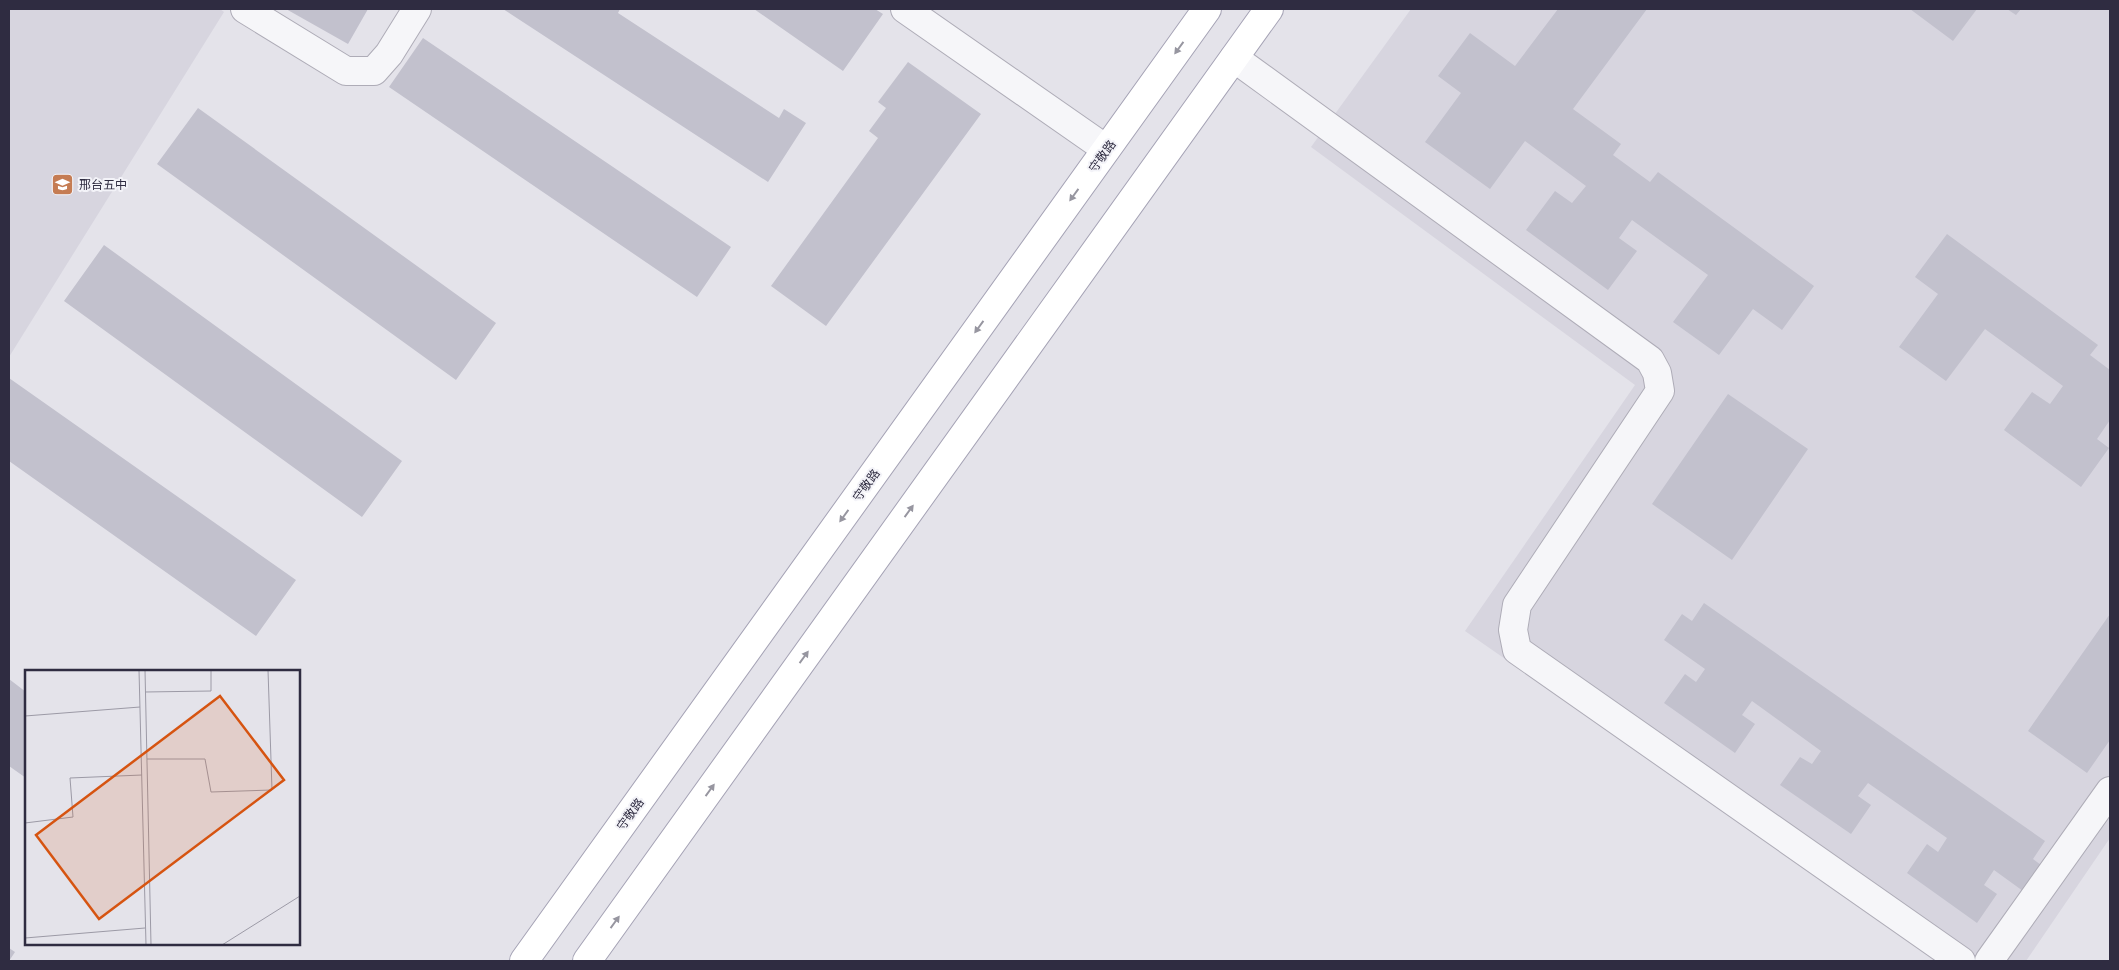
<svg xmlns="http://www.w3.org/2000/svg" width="2119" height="970" font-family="Inter,'Noto Sans SC',sans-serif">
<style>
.built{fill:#d7d5df}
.building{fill:#c2c1cd}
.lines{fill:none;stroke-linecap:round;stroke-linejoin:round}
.minor-casing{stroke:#aeacb7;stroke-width:30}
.major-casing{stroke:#a5a3b5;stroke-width:30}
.minor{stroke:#f6f6f9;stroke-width:28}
.major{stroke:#fff;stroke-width:28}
.oneway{fill:#9796a0}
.labels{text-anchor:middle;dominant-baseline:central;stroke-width:4;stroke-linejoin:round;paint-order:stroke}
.street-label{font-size:12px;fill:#2f2c41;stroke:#f3f3f8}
.poi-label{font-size:12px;fill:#2f2c41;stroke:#f3f3f8;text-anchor:start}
.inset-road{fill:none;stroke:#9c9aa6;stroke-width:1}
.view{fill:#d65411;fill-opacity:0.15;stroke:#d65411;stroke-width:2.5}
.inset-edge{fill:none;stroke:#2f2c41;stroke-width:2.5}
</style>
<rect width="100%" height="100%" fill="#e4e3ea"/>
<path class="built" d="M9 9H220L224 12 9 357Z
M1411 9H2110V838L2026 961H1939L1465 631 1635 385 1311 147Z"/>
<path class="building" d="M286 9H368L348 44Z
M503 9H620L618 13 779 118 784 109 806 123 768 182Z
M754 9H875L883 14 843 71Z
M1558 9H1647L1573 109 1621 144 1613 155 1650 182 1658 172 1814 286 1782 330 1753 309 1719 355 1673 322 1708 275 1632 220 1619 238 1637 251 1608 290 1526 230 1555 191 1572 203 1586 186 1525 141 1490 189 1425 142 1461 93 1438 76 1470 33 1515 66Z
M1910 9H1977L1953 41Z
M2007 9H2021L2016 15Z
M423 38 731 247 697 297 389 87Z
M908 62 981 114 826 326 771 286 878 138 869 131 886 108 878 102Z
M198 108 496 323 456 380 157 164Z
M1947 234 2098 345 2090 355 2110 370V420L2097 439 2109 448 2081 487 2004 430 2032 392 2050 404 2063 386 1985 329 1946 381 1899 347 1938 294 1915 277Z
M104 245 402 461 362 517 64 301Z
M9 378 296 580 256 636 9 461Z
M1728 394 1808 449 1732 560 1652 504Z
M1704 603 2045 841 2033 859 2041 865 2023 891 1994 870 1984 885 1997 894 1977 923 1907 873 1927 844 1938 852 1947 838 1868 783 1858 796 1871 805 1851 834 1780 785 1800 757 1812 764 1821 751 1752 701 1742 715 1755 724 1735 753 1664 703 1685 674 1696 682 1705 669 1664 640 1682 614 1692 621Z
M2110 614V740L2087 773 2028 731Z
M9 679 26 692V778L9 766Z
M9 948 15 952 9 961Z"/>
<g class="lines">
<defs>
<path id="minor" d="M245 9 346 71H374L389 54 417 9
M905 9 1106 149
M1234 58 1650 360 1657 373 1660 391 1517 605 1513 630 1517 650 1961 961
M1989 961 2110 791"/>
<path id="major" d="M524 961 1207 9
M587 961 1269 9"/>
</defs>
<use href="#minor" class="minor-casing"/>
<use href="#major" class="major-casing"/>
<use href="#minor" class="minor"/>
<use href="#major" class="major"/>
</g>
<defs><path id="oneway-solid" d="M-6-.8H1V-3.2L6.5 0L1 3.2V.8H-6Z" transform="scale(1.25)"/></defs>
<g class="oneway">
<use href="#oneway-solid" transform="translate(1179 48) rotate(126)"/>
<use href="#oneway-solid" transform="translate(1074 195) rotate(126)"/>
<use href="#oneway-solid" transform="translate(979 327) rotate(126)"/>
<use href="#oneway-solid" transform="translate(909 511) rotate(-54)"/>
<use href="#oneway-solid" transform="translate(844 516) rotate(126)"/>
<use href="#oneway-solid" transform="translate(804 657) rotate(-54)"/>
<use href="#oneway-solid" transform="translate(710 790) rotate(-54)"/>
<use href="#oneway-solid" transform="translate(615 922) rotate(-54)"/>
</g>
<defs>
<symbol id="school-square" viewBox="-11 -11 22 22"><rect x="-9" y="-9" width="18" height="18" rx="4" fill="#c57c53" stroke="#f3f3f8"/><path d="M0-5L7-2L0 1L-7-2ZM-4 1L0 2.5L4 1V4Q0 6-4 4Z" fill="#fff"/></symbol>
</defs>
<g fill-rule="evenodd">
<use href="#school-square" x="50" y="172" width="25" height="25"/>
</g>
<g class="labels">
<g class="street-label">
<text transform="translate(1102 156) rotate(-54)">守敬路</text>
<text transform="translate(866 485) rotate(-54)">守敬路</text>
<text transform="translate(630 814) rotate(-54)">守敬路</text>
</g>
<g class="poi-label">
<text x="79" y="184">邢台五中</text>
</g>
</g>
<g transform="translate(25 670)">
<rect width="275" height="275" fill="#e4e3ea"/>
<path class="inset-road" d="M114 0 121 275M120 0 126 275M120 22 186 21V0M0 46 115 37M122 89H180L186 122 247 120 243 0M0 153 48 147 45 108 117 105M0 268 120 258M197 275 275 226"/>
<path class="view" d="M195 26 259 110 74 249 11 165Z"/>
<rect width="275" height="275" class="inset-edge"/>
</g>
<rect width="2119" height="970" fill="none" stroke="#2f2c41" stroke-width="20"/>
</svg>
